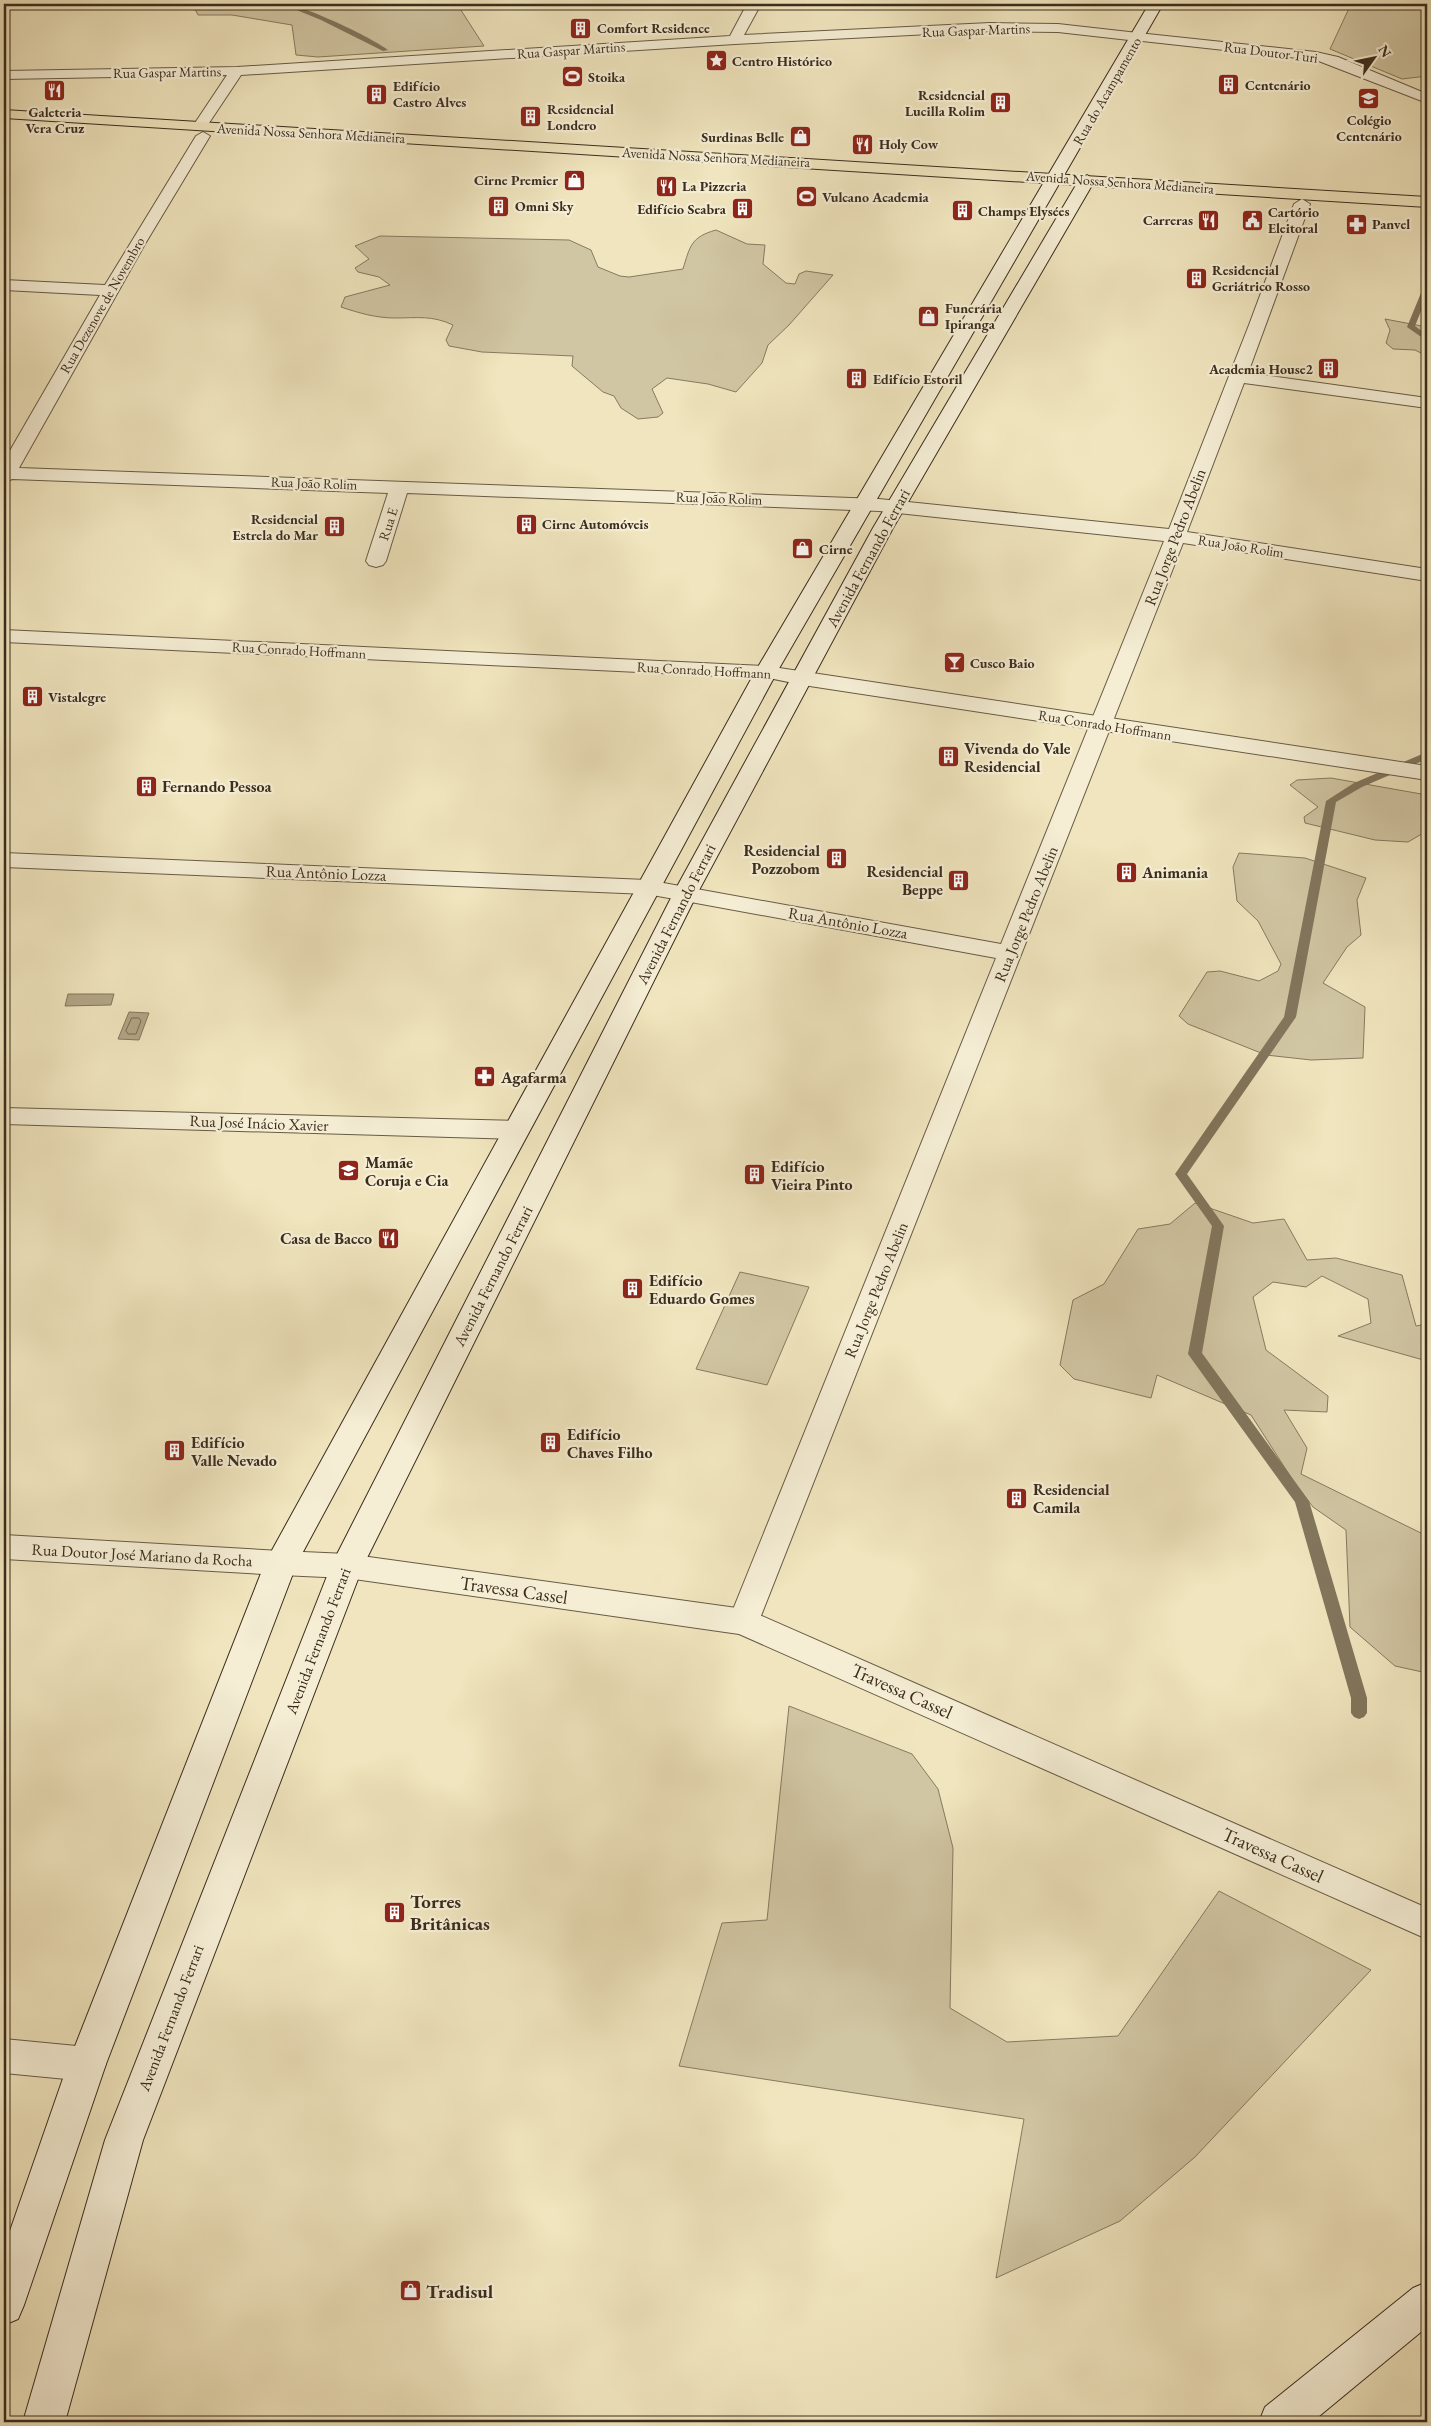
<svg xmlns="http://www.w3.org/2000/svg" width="1431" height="2426" font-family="'EB Garamond',serif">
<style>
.green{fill:#d1c6a3;stroke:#867a60}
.water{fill:#b2a687;stroke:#82765d}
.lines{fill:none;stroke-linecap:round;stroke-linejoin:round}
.shore{stroke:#766a52;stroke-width:1}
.stream{fill:#82765d;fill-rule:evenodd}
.minor-casing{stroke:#685b45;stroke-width:2}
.tertiary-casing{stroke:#685b45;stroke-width:2}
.secondary-casing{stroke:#3b2d1d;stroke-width:2}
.primary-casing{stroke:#3b2d1d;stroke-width:2}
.minor{fill:#f5eed5;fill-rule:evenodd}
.tertiary{fill:#f5eed5;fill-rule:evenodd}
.secondary{fill:#f5eed5;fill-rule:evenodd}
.primary{fill:#f0e5be;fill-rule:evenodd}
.labels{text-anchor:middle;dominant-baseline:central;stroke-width:4.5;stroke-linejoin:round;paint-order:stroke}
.far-poi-label{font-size:14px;font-weight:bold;fill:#3b2d1d;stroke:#f5eed5;text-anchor:start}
.far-street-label{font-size:14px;fill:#3b2d1d;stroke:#f5eed5}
.street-label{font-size:16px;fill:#3b2d1d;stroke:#f5eed5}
.poi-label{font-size:16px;font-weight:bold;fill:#3b2d1d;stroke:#f5eed5;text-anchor:start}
.near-street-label{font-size:19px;fill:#3b2d1d;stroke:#f5eed5}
.near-poi-label{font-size:19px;font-weight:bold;fill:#3b2d1d;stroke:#f5eed5;text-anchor:start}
</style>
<rect width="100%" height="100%" fill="#f0e5be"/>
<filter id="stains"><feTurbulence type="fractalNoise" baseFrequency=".004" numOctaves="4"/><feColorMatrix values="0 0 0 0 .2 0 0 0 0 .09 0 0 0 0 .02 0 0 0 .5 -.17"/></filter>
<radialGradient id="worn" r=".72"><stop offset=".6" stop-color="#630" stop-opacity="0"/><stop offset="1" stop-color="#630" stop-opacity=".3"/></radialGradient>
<path class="green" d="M172 4H457L484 46 318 57 296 55 292 25 232 15H198L195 9Z
M1351 4 1427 7V76L1402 79 1330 49Z
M716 230 747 244 765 245 763 264 786 283 795 284 799 274 806 271 833 275 789 325 768 345 762 363 736 392 708 384 667 378 652 389 663 413 658 417 638 419 621 408 614 396 603 392 572 366 573 356 482 352 449 346 446 340 453 325C432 315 417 318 395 318 376 318 359 313 341 307L345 297 390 285 379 277 358 272 355 268 369 259 355 246 380 236 569 240 591 250 598 267 620 276 629 277 683 269C690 246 691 237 716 230Z
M1385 319 1427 327V356L1415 350 1393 349 1386 343 1390 330Z
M1331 778 1427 795V831L1408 842 1375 840 1305 823 1304 817 1318 807 1290 785 1297 780Z
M1239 853 1305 858 1366 878 1357 900 1361 935 1347 947 1323 983 1365 1007 1363 1058 1311 1060 1266 1055 1188 1024 1179 1016 1207 972 1220 971 1259 981 1278 971 1281 964 1258 921 1237 901 1233 867Z
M1195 1203 1253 1223 1284 1219 1307 1260 1336 1258 1402 1275 1416 1326 1427 1324V1361L1338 1336 1371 1323 1368 1299 1322 1276 1306 1287 1273 1282 1253 1297 1266 1350 1328 1396 1327 1412 1284 1410 1307 1448 1301 1474 1427 1536V1673L1395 1666 1350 1627 1346 1530 1313 1507 1294 1482 1251 1415 1157 1375 1151 1398 1074 1379 1060 1365 1073 1300 1104 1284 1138 1229 1170 1224Z
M740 1272 809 1287 767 1385 696 1369Z
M789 1706 912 1754 938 1789 953 1848 950 2008 1007 2042 1118 2036 1219 1891 1371 1970 1195 2157 1120 2221 996 2278 1024 2119 679 2066 722 1923 767 1920Z"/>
<path class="water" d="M68 994H114L111 1005 65 1006Z
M129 1012 149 1013 139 1040 118 1039Z"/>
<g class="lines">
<path class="shore" d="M132 1018H139L141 1021 136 1034H128L126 1031Z"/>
<path class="stream" d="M282 4C300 3 373 38 388 50L383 51 321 20Z
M1423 288H1427V296L1415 326 1427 335V341L1407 327Z
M1427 752V759L1362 787 1336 802 1296 1017 1187 1174 1224 1226 1202 1353 1309 1501 1367 1698V1713L1364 1717 1359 1719 1354 1717 1351 1713V1698L1295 1502 1188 1354 1212 1226 1175 1174 1284 1017 1326 801 1354 783Z"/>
<defs>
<path id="minor" d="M747 4H761L744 35 990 23 1058 24 1138 33 1145 37 1138 41 1058 32 990 31 735 44 241 75 205 129 200 130 193 126 227 75 4 79V71L237 67 730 36Z
M203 132 210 136 145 244 19 468 879 499 1169 529 1249 325 1294 204 1302 199 1310 204 1248 373 1427 398V408L1244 383 1187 532 1427 569V581L1183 543 755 1631 744 1635 733 1631 728 1622 996 958 647 894 4 867V853L647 880 1001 944 1164 541 879 511 407 493 386 561 383 565 376 567 369 565 366 561 388 493 12 479 4 483V461L100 295 4 290V280L105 285 196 136Z
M4 630 766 666 773 668 777 672 773 676 766 678 4 642Z
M4 1108 515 1121 524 1124 528 1130 524 1136 515 1139 4 1124Z
M4 1535 281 1551 292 1554 297 1563 292 1572 281 1575 4 1559Z"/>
<path id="tertiary" d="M1138 33 1316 52 1338 57 1427 94V103L1316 60 1133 40 1131 37 1133 34Z
M766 666 1427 766V780L803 685 759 676 755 672 759 668Z
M281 1551 347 1554 744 1609 755 1613 1427 1908V1939L739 1634 347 1578 281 1575 270 1572 265 1563 270 1554Z
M4 2039 87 2047 100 2052 106 2064 100 2076 87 2081 4 2073Z"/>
<path id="secondary" d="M1149 4H1163L777 672 297 1563 106 2064 24 2305 18 2319 4 2325V2248L68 2064 265 1563 755 672Z
M1087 175 1095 180 893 528 697 894 363 1566 143 2140 65 2422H23L105 2140 331 1566 673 894 873 528 1079 180Z
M1427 2282V2327L1312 2422H1259L1265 2407 1413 2288Z"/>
<path id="primary" d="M4 110 1427 197V207L4 118Z"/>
</defs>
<use href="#minor" class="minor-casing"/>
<use href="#tertiary" class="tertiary-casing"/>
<use href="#secondary" class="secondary-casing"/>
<use href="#primary" class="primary-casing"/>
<use href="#minor" class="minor"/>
<use href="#tertiary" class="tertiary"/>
<use href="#secondary" class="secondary"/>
<use href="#primary" class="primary"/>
</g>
<defs>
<symbol id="building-square" viewBox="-11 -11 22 22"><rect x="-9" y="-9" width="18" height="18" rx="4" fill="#8f2418" stroke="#f5eed5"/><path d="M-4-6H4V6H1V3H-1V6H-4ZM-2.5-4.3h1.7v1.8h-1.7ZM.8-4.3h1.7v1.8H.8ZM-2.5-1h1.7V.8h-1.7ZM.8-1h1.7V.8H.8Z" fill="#fff"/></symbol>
<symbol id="sight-square" viewBox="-11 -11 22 22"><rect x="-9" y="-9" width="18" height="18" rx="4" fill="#8f2418" stroke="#f5eed5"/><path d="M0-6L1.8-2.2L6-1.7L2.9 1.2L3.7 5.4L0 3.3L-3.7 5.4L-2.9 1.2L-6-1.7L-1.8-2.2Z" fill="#fff"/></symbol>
<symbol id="stadium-square" viewBox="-11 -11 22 22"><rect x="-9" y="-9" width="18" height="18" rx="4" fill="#8f2418" stroke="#f5eed5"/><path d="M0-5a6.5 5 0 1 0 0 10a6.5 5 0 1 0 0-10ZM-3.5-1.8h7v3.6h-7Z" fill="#fff"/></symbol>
<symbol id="restaurant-square" viewBox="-11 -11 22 22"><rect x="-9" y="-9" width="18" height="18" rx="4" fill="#8f2418" stroke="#f5eed5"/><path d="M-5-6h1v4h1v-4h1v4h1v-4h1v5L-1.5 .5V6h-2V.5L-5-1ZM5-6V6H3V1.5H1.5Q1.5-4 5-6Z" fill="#fff"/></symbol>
<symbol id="school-square" viewBox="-11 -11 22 22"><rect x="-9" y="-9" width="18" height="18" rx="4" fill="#8f2418" stroke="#f5eed5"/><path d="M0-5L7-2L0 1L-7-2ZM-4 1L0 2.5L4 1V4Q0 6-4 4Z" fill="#fff"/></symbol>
<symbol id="shop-square" viewBox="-11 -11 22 22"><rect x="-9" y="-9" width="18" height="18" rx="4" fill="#8f2418" stroke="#f5eed5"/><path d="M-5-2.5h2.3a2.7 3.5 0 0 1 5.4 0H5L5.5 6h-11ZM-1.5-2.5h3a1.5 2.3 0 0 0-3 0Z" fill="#fff"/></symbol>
<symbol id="civic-square" viewBox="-11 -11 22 22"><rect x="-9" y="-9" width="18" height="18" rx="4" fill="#8f2418" stroke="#f5eed5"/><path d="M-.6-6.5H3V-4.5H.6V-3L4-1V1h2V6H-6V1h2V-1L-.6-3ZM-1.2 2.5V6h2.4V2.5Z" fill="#fff"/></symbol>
<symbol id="pharmacy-square" viewBox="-11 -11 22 22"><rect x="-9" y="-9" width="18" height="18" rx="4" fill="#8f2418" stroke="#f5eed5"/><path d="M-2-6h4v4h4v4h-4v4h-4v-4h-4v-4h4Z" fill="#fff"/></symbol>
<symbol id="bar-square" viewBox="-11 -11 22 22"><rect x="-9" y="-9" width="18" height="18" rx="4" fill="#8f2418" stroke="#f5eed5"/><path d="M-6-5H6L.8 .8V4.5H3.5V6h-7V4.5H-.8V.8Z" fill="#fff"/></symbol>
</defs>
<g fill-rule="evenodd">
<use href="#building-square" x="568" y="16" width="25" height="25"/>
<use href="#sight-square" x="704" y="48" width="25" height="25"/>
<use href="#stadium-square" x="560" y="64" width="25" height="25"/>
<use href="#building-square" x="1216" y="72" width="25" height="25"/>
<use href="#restaurant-square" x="42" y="78" width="25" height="25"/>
<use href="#building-square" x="364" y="82" width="25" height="25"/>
<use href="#school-square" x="1356" y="86" width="25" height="25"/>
<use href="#building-square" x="988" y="90" width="25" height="25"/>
<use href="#building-square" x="518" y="104" width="25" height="25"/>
<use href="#shop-square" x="788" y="124" width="25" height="25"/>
<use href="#restaurant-square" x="850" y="132" width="25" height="25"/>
<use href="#shop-square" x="562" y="168" width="25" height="25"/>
<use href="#restaurant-square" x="654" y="174" width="25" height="25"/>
<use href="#stadium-square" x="794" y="184" width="25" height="25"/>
<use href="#building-square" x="486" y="194" width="25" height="25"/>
<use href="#building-square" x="730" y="196" width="25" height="25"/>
<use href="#building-square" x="950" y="198" width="25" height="25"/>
<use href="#restaurant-square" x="1196" y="208" width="25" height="25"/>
<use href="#civic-square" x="1240" y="208" width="25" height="25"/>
<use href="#pharmacy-square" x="1344" y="212" width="25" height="25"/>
<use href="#building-square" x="1184" y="266" width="25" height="25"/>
<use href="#shop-square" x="916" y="304" width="25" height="25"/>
<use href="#building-square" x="1316" y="356" width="25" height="25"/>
<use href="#building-square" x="844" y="366" width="25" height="25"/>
<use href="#building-square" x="514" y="512" width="25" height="25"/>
<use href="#building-square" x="322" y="514" width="25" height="25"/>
<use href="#shop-square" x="790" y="536" width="25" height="25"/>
<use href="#bar-square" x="942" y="650" width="25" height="25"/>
<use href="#building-square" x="20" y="684" width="25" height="25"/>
<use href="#building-square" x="936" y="744" width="25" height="25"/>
<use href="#building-square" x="134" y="774" width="25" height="25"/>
<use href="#building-square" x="824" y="846" width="25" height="25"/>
<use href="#building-square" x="1114" y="860" width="25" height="25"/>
<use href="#building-square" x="946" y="868" width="25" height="25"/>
<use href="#pharmacy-square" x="472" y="1064" width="25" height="25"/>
<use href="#school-square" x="336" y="1158" width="25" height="25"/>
<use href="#building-square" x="742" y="1162" width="25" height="25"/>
<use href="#restaurant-square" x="376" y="1226" width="25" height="25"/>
<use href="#building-square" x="620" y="1276" width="25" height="25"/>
<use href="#building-square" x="538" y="1430" width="25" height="25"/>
<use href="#building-square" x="162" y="1438" width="25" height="25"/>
<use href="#building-square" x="1004" y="1486" width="25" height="25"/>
<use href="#building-square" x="382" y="1900" width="25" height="25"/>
<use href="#shop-square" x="398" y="2278" width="25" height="25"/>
</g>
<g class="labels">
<g class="far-poi-label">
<text x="597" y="28">Comfort Residence</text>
<text x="732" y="61">Centro Histórico</text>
<text x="588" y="77">Stoika</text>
<text x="1245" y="85">Centenário</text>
<text x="393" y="86">Edifício<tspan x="393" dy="16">Castro Alves</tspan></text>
<text x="985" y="95" text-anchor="end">Residencial<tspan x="985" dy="16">Lucilla Rolim</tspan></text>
<text x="547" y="109">Residencial<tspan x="547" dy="16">Londero</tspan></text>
<text x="55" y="112" text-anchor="middle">Galeteria<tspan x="55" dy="16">Vera Cruz</tspan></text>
<text x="1369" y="120" text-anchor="middle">Colégio<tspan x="1369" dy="16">Centenário</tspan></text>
<text x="784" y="137" text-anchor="end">Surdinas Belle</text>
<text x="879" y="144">Holy Cow</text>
<text x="558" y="180" text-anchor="end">Cirne Premier</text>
<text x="682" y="186">La Pizzeria</text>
<text x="822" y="197">Vulcano Academia</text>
<text x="515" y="206">Omni Sky</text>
<text x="726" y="209" text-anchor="end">Edifício Seabra</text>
<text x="978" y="211">Champs Elysées</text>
<text x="1268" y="212">Cartório<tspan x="1268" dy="16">Eleitoral</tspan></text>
<text x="1193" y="220" text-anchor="end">Carreras</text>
<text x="1372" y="224">Panvel</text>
<text x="1212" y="270">Residencial<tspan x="1212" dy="16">Geriátrico Rosso</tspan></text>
<text x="945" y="308">Funerária<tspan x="945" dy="16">Ipiranga</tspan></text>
<text x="1313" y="369" text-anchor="end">Academia House2</text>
<text x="873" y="379">Edifício Estoril</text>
<text x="318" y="519" text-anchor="end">Residencial<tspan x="318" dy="16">Estrela do Mar</tspan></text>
<text x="542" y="524">Cirne Automóveis</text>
<text x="819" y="549">Cirne</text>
<text x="970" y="663">Cusco Baio</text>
<text x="48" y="697">Vistalegre</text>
</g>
<g class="far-street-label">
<text transform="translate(976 30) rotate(-2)">Rua Gaspar Martins</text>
<text transform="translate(571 50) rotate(-4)">Rua Gaspar Martins</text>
<text transform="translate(1271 52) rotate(7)">Rua Doutor Turi</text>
<text transform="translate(167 72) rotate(-1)">Rua Gaspar Martins</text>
<text transform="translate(1107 91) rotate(-60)">Rua do Acampamento</text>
<text transform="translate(311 133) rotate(3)">Avenida Nossa Senhora Medianeira</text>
<text transform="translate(716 157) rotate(3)">Avenida Nossa Senhora Medianeira</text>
<text transform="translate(1120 182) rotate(4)">Avenida Nossa Senhora Medianeira</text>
<text transform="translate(102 305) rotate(-60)">Rua Dezenove de Novembro</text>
<text transform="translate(314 483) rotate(2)">Rua João Rolim</text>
<text transform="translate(719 498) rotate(2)">Rua João Rolim</text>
<text transform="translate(388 524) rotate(-72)">Rua E</text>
<text transform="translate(1241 546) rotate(9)">Rua João Rolim</text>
<text transform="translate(299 650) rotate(3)">Rua Conrado Hoffmann</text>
<text transform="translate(704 670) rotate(3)">Rua Conrado Hoffmann</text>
<text transform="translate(1105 725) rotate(9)">Rua Conrado Hoffmann</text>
</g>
<g class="street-label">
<text transform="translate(1175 537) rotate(-69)">Rua Jorge Pedro Abelin</text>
<text transform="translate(868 558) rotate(-61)">Avenida Fernando Ferrari</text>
<text transform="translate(326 873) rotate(2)">Rua Antônio Lozza</text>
<text transform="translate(676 914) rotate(-63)">Avenida Fernando Ferrari</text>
<text transform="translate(1026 914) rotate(-68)">Rua Jorge Pedro Abelin</text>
<text transform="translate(848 923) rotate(10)">Rua Antônio Lozza</text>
<text transform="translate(259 1123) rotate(2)">Rua José Inácio Xavier</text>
<text transform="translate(493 1276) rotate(-63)">Avenida Fernando Ferrari</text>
<text transform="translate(876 1290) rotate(-68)">Rua Jorge Pedro Abelin</text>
<text transform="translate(142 1555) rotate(3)">Rua Doutor José Mariano da Rocha</text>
<text transform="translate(318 1641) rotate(-69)">Avenida Fernando Ferrari</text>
<text transform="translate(171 2018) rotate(-69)">Avenida Fernando Ferrari</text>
</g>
<g class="poi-label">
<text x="964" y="748">Vivenda do Vale<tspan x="964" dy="18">Residencial</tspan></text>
<text x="162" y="786">Fernando Pessoa</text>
<text x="820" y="850" text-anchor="end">Residencial<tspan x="820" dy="18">Pozzobom</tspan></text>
<text x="943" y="871" text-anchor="end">Residencial<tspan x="943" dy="18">Beppe</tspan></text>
<text x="1142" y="872">Animania</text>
<text x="501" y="1077">Agafarma</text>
<text x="365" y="1162">Mamãe<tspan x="365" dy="18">Coruja e Cia</tspan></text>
<text x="771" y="1166">Edifício<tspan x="771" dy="18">Vieira Pinto</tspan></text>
<text x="372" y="1238" text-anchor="end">Casa de Bacco</text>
<text x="649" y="1280">Edifício<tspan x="649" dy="18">Eduardo Gomes</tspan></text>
<text x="567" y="1434">Edifício<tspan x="567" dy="18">Chaves Filho</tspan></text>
<text x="191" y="1442">Edifício<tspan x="191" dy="18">Valle Nevado</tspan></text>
<text x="1033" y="1489">Residencial<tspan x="1033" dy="18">Camila</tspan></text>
</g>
<g class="near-street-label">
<text transform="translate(514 1590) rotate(8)">Travessa Cassel</text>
<text transform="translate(902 1691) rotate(24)">Travessa Cassel</text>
<text transform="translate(1273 1855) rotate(24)">Travessa Cassel</text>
</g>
<g class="near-poi-label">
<text x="410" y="1901">Torres<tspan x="410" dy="22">Britânicas</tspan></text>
<text x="426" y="2291">Tradisul</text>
</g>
</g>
<rect width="1431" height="2426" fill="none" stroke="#f0e5be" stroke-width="20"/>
<rect x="5" y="5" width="1421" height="2416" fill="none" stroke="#3b2d1d" stroke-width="2.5"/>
<rect x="10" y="10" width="1411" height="2406" fill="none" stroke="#3b2d1d"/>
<g transform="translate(1374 58) rotate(57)" stroke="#f5eed5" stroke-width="4" paint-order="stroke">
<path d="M0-4L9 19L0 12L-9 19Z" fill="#3b2d1d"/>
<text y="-8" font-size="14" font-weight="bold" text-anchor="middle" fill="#3b2d1d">N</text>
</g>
<rect width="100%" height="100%" filter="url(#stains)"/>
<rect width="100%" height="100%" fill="url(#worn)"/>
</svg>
